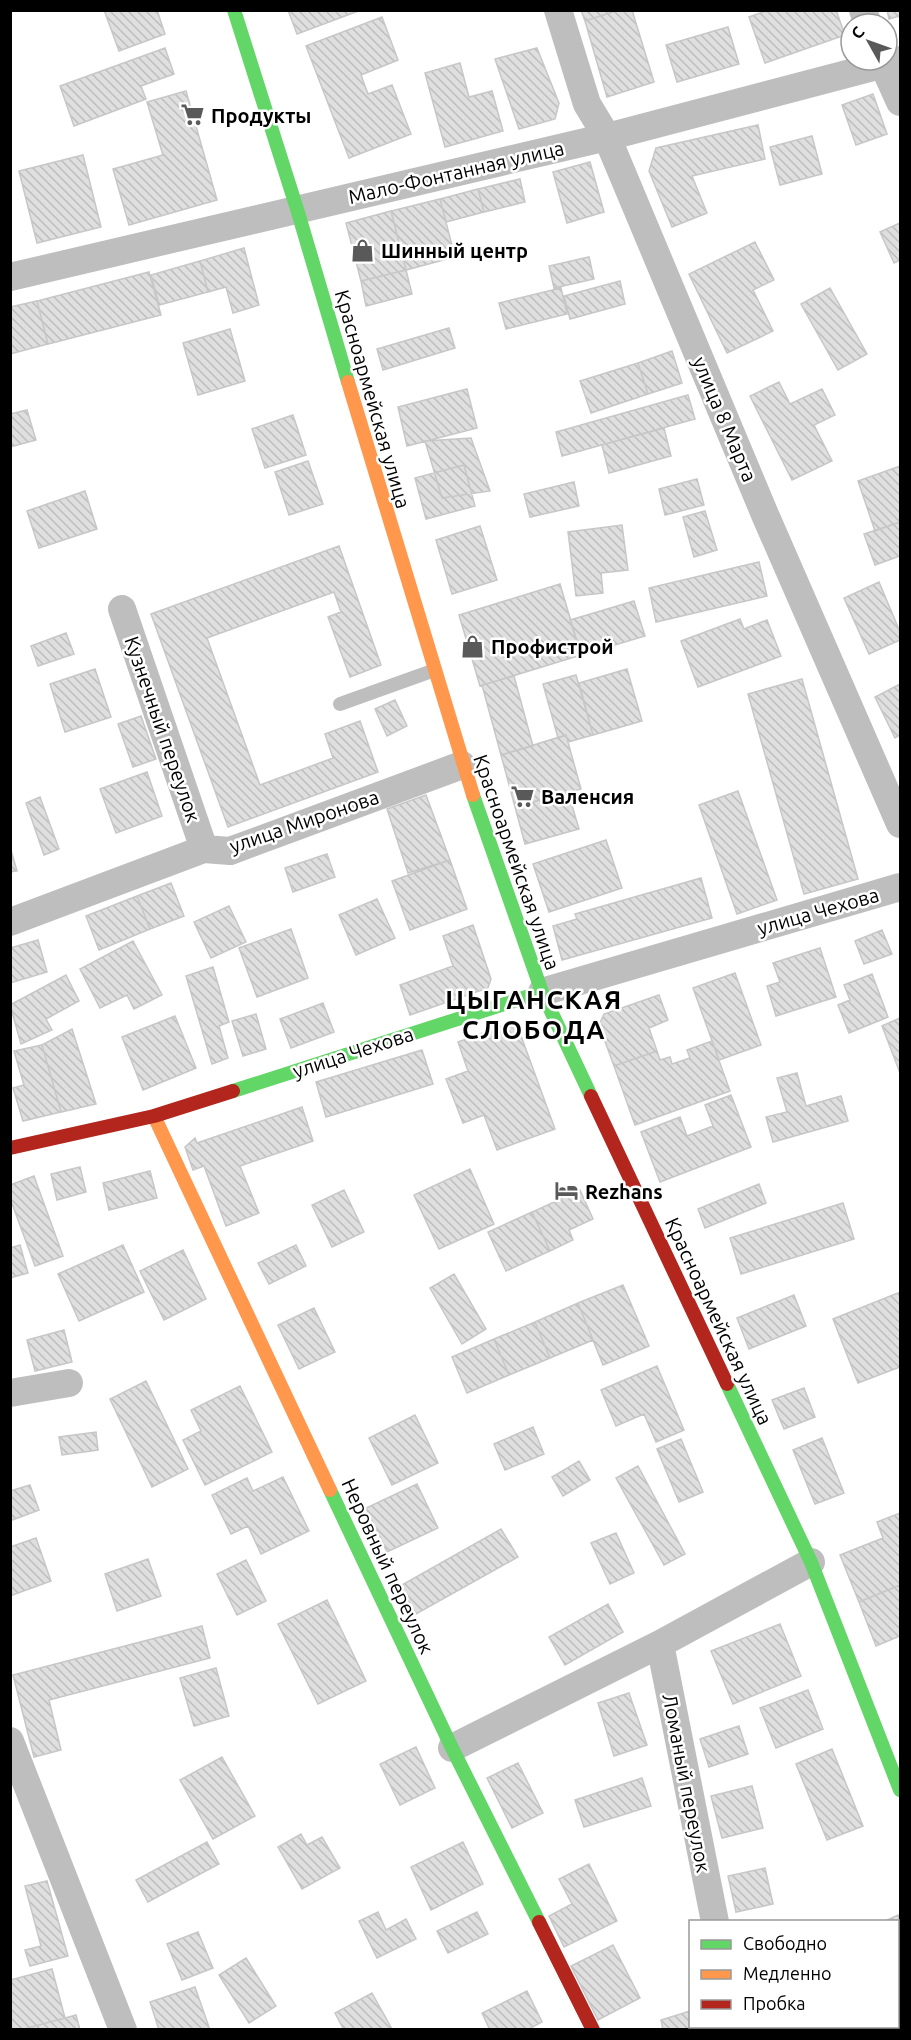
<svg xmlns="http://www.w3.org/2000/svg" width="911" height="2040" font-family="Ubuntu,sans-serif">
<style>
.building{fill:url(#building-back-hatch);stroke:#c7c7c7;stroke-width:1.5}
.lines{fill:none;stroke-linecap:round;stroke-linejoin:round}
.lane{stroke:#bebebe;stroke-width:14}
.street{stroke:#bebebe;stroke-width:28}
.fast{stroke:#63d668;stroke-width:14}
.slow{stroke:#ff974d;stroke-width:14}
.jam{stroke:#b3261e;stroke-width:14}
.labels{text-anchor:middle;dominant-baseline:central;stroke-width:5;stroke-linejoin:round;paint-order:stroke}
.poi-label{font-size:20px;font-weight:bold;fill:#000;stroke:#fff;text-anchor:start}
.street-label{font-size:20px;fill:#000;stroke:#fff}
.district-label{font-size:26px;font-weight:bold;letter-spacing:1.5px;fill:#000;stroke:#fff}
</style>
<defs>
<pattern id="building-back-hatch" width="6" height="6" patternUnits="userSpaceOnUse" patternTransform="scale(1.5)"><rect width="6" height="6" fill="#dfdfdf"/><path d="M-1 5l2 2M0 0l6 6M5-1l2 2" fill="none" stroke="#bebebe"/></pattern>
</defs>
<rect width="100%" height="100%" fill="#fff"/>
<path class="building" d="M104 10H157L165 34 119 51Z
M288 10H361L297 34Z
M581 10H619L585 21Z
M619 10H632L654 82 607 97 585 21Z
M768 10H836L845 35 765 63 749 17Z
M887 10H900V16L889 19Z
M382 17 398 60 361 75 368 94 392 85 411 134 349 158 306 46Z
M728 27 739 64 677 82 666 45Z
M165 48 174 74 141 86 146 99 74 126 60 86Z
M537 48 559 103 555 119 519 129 495 59Z
M460 63 469 97 492 91 503 131 445 147 425 73Z
M186 91 217 200 129 225 113 169 163 155 147 102Z
M873 94 887 134 856 145 842 105Z
M758 125 765 159 692 176 707 213 672 227 649 171 656 148Z
M812 136 822 174 780 185 770 147Z
M83 155 101 227 37 243 19 171Z
M590 162 604 212 567 223 553 172Z
M520 179 525 202 484 212 478 189Z
M478 189 484 212 446 222 440 199Z
M440 199 455 257 406 270 391 211Z
M391 211 406 270 361 281 346 223Z
M900 223V260L894 263 880 232Z
M755 242 774 280 753 290 773 331 727 353 689 274Z
M244 248 259 305 233 313 226 287 208 292 200 261Z
M589 257 594 279 554 288 549 266Z
M200 261 208 292 159 305 151 275Z
M406 270 412 294 366 306 361 281Z
M149 272 161 315 48 344 37 301Z
M620 281 625 304 570 319 564 296Z
M561 288 567 314 506 329 499 303Z
M830 288 867 354 838 370 801 304Z
M37 301 48 344 10 354V307Z
M449 328 455 348 383 370 377 349Z
M230 329 245 381 198 395 183 343Z
M672 351 682 383 648 394 638 363Z
M638 363 648 394 591 413 580 381Z
M779 382 790 404 822 389 835 415 814 425 832 461 792 480 750 396Z
M467 389 477 428 407 446 398 407Z
M688 395 695 419 562 456 556 432Z
M27 410 36 440 10 447V414Z
M293 415 306 455 265 468 252 429Z
M664 428 671 456 609 473 602 445Z
M471 438 490 491 442 498 425 441Z
M308 461 323 504 289 515 275 472Z
M464 465 475 506 426 519 415 478Z
M900 466V522L875 531 858 481Z
M697 479 704 505 665 515 659 489Z
M574 482 579 506 530 517 524 494Z
M85 491 97 529 39 548 27 511Z
M705 511 717 550 694 557 683 517Z
M900 522V556L875 565 864 534Z
M622 525 628 570 601 573 603 593 576 596 568 532Z
M480 526 497 580 452 594 436 540Z
M339 546 381 665 350 677 328 617 341 612 334 592 207 638 260 785 333 758 325 734 360 721 378 772 228 827 151 614Z
M759 562 767 596 656 622 649 588Z
M879 582 900 632V640L869 654 844 598Z
M560 584 581 655 480 686 459 615Z
M634 601 645 636 581 655 570 620Z
M740 619 744 629 767 620 781 656 698 687 681 641Z
M66 633 74 654 38 666 31 646Z
M95 669 111 717 65 732 50 684Z
M627 669 642 721 593 735 579 683Z
M576 675 593 735 568 742 566 735 558 738 543 684Z
M514 676 533 746 501 755 482 685Z
M802 679 858 879 804 894 748 694Z
M900 684V735L895 738 875 697Z
M395 700 407 726 387 736 375 709Z
M141 716 156 759 133 767 118 724Z
M566 735 581 789 515 807 501 755Z
M147 772 162 816 116 833 100 789Z
M738 791 777 900 737 914 699 805Z
M568 792 579 829 525 844 515 807Z
M426 795 450 860 408 873 387 809Z
M40 797 59 849 44 855 26 803Z
M606 840 622 888 549 912 533 864Z
M10 847 17 871 10 872Z
M327 854 335 877 293 892 285 868Z
M450 860 467 909 410 930 392 881Z
M701 878 712 918 562 960 553 926 577 919 575 914Z
M171 883 184 916 150 929 137 896Z
M137 896 150 929 99 950 86 916Z
M377 899 395 938 356 955 339 915Z
M229 906 246 942 211 958 194 922Z
M473 925 491 979 488 988 410 1015 400 985 453 966 443 936Z
M291 929 308 978 257 997 239 948Z
M882 930 892 954 864 964 855 941Z
M38 940 47 972 10 983V948Z
M133 941 162 995 134 1009 127 995 100 1008 80 969Z
M820 948 836 997 776 1016 767 986 780 982 773 963Z
M213 967 229 1022 219 1026 228 1058 212 1064 186 976Z
M735 973 761 1045 719 1060 693 988Z
M872 974 888 1017 849 1033 838 1005 850 1000 844 985Z
M66 975 79 1001 46 1019 52 1030 21 1044 10 1005Z
M659 995 668 1020 649 1028 657 1051 614 1066 599 1025 604 1014Z
M323 1003 334 1032 291 1048 280 1019Z
M256 1014 266 1049 243 1056 232 1021Z
M175 1016 196 1068 143 1090 122 1037Z
M900 1018V1073L882 1026Z
M507 1024 520 1033 555 1129 497 1150 484 1115 463 1123 446 1079 468 1071 458 1042Z
M72 1029 96 1104 61 1112 42 1045Z
M712 1041 730 1091 635 1125 614 1066 657 1051 660 1060 670 1057 672 1064 690 1058 687 1050Z
M42 1045 61 1112 23 1121 13 1088 24 1085 14 1051Z
M422 1050 433 1084 326 1117 316 1082Z
M797 1073 806 1106 841 1096 848 1121 773 1142 766 1117 787 1112 777 1078Z
M731 1095 751 1147 660 1182 641 1132 680 1117 687 1136 713 1126 705 1105Z
M302 1107 313 1141 240 1166 259 1213 226 1226 204 1166 193 1170 185 1147 195 1138 197 1143Z
M80 1167 86 1192 57 1200 51 1174Z
M470 1169 494 1224 439 1249 414 1195Z
M150 1171 157 1198 109 1210 103 1183Z
M34 1176 63 1256 35 1266 10 1198V1185Z
M759 1184 766 1203 705 1228 698 1209Z
M344 1190 364 1232 332 1247 312 1205Z
M580 1190 593 1219 569 1230 573 1240 550 1251 532 1212Z
M843 1203 854 1239 741 1274 730 1238Z
M532 1212 550 1251 506 1271 488 1232Z
M20 1245 28 1273 10 1278V1248Z
M123 1245 144 1292 79 1321 58 1274Z
M296 1245 306 1266 269 1284 258 1263Z
M183 1250 206 1299 164 1320 140 1271Z
M454 1274 486 1329 462 1344 430 1288Z
M623 1285 649 1346 603 1365 578 1303Z
M900 1292V1367L858 1383 833 1319Z
M794 1295 806 1326 749 1349 737 1318Z
M578 1303 593 1340 550 1358 535 1322Z
M314 1308 335 1352 299 1369 278 1325Z
M535 1322 550 1358 509 1375 494 1339Z
M64 1330 72 1362 35 1371 27 1340Z
M494 1339 509 1375 467 1393 452 1357Z
M657 1366 684 1430 656 1442 644 1414 616 1426 601 1390Z
M146 1381 188 1469 152 1487 110 1399Z
M240 1386 272 1452 205 1485 183 1440 201 1431 191 1410Z
M804 1388 815 1417 784 1429 772 1400Z
M415 1415 438 1463 392 1485 369 1438Z
M533 1427 544 1454 505 1470 494 1444Z
M96 1432 98 1450 62 1455 59 1437Z
M822 1438 844 1493 815 1504 793 1450Z
M681 1439 703 1492 679 1502 657 1449Z
M579 1461 590 1480 563 1496 552 1477Z
M638 1466 685 1554 664 1565 616 1478Z
M283 1477 309 1531 261 1554 248 1526 231 1534 212 1495 247 1478 253 1491Z
M417 1484 438 1528 387 1552 366 1508Z
M30 1485 39 1510 10 1521V1491Z
M900 1513V1585L859 1602 840 1555 883 1538 877 1522Z
M501 1529 518 1557 416 1614 400 1586Z
M616 1533 634 1573 610 1584 591 1543Z
M36 1538 51 1581 10 1596V1547Z
M148 1559 161 1596 117 1611 105 1574Z
M246 1560 266 1601 237 1615 217 1574Z
M900 1585V1636L876 1646 859 1602Z
M327 1600 366 1681 318 1704 278 1624Z
M608 1604 623 1632 565 1665 549 1637Z
M780 1624 801 1676 733 1704 711 1651Z
M202 1626 210 1658 49 1700 61 1750 34 1757 13 1675Z
M216 1668 229 1716 194 1726 180 1678Z
M808 1690 823 1729 776 1748 760 1708Z
M629 1693 647 1745 614 1756 598 1703Z
M739 1726 748 1754 709 1767 700 1739Z
M416 1747 435 1788 400 1805 380 1764Z
M832 1749 863 1826 827 1840 796 1764Z
M222 1757 255 1816 213 1839 180 1780Z
M518 1763 543 1813 512 1828 487 1778Z
M642 1778 651 1806 584 1827 575 1800Z
M752 1786 763 1828 722 1838 711 1796Z
M301 1834 307 1845 322 1837 340 1868 302 1889 278 1847Z
M207 1842 219 1864 148 1902 136 1880Z
M463 1842 483 1884 431 1910 411 1867Z
M589 1864 617 1921 564 1947 549 1916 572 1904 559 1879Z
M765 1868 773 1904 736 1912 728 1876Z
M47 1881 68 1956 30 1966 25 1950 41 1946 25 1886Z
M378 1912 386 1930 406 1919 416 1939 377 1958 359 1921Z
M477 1912 488 1934 448 1953 437 1931Z
M898 1915 900 1921V1964L898 1965V1922H883Z
M198 1932 213 1968 182 1980 167 1944Z
M613 1945 640 1998 598 2020 571 1966Z
M246 1958 276 2006 249 2023 219 1975Z
M52 1969 65 2018 20 2030H10V1980Z
M900 1978V2030H880L879 2026H898V1979Z
M195 1987 210 2030H159L150 2002Z
M527 1991 542 2022 527 2030H490L482 2013Z
M372 1993 392 2029 344 2030 335 2013Z
M690 2011V2026H704L705 2030H663L661 2020Z
M76 2015 80 2030H20L65 2018Z
M765 2026H834L826 2030H766Z"/>
<g class="lines">
<path class="lane" d="M340 704 432 671"/>
<path class="street" d="M558 10 587 104 607 137 766 517 900 824
M863 10 868 24
M881 60 900 102
M10 277 607 137 900 60
M122 609 204 849
M10 922 204 849 230 851 462 765
M542 992 900 887
M10 1393 69 1383
M660 1644 715 1922
M10 1741 123 2030
M452 1748 660 1644 811 1562
M736 2026V2030"/>
<path class="fast" d="M234 10 297 209 348 382
M473 795 542 992 591 1096
M233 1091 542 992
M727 1384 811 1562 900 1790
M330 1490 452 1748 539 1922"/>
<path class="slow" d="M348 382 473 795
M154 1116 330 1490"/>
<path class="jam" d="M591 1096 727 1384
M10 1148 154 1116 233 1091
M539 1922 593 2030"/>
</g>
<defs>
<symbol id="supermarket-bare" viewBox="-9 -9 18 18"><path d="M-6-5.5h2.5l.6 2H6L4.5 2H-2.5L-4.4-4H-6ZM-1.5 3.2a1.3 1.3 0 1 0 .1 0ZM3 3.2a1.3 1.3 0 1 0 .1 0Z" fill="#595959" stroke="#fff" stroke-width="2.5" paint-order="stroke"/></symbol>
<symbol id="shop-bare" viewBox="-9 -9 18 18"><path d="M-5-2.5h2.3a2.7 3.5 0 0 1 5.4 0H5L5.5 6h-11ZM-1.5-2.5h3a1.5 2.3 0 0 0-3 0Z" fill="#595959" stroke="#fff" stroke-width="2.5" paint-order="stroke"/></symbol>
<symbol id="hotel-bare" viewBox="-9 -9 18 18"><path d="M-6-4.5h1.5V1H6V5H4.5V3h-9V5H-6ZM-4 0a1.8 1.8 0 1 1 3.6 0ZM.5 0V-2.5h3Q6-2.5 6 0Z" fill="#595959" stroke="#fff" stroke-width="2.5" paint-order="stroke"/></symbol>
</defs>
<g fill-rule="evenodd">
<use href="#supermarket-bare" x="176" y="98" width="33" height="33"/>
<use href="#shop-bare" x="346" y="234" width="33" height="33"/>
<use href="#shop-bare" x="456" y="630" width="33" height="33"/>
<use href="#supermarket-bare" x="506" y="780" width="33" height="33"/>
<use href="#hotel-bare" x="550" y="1174" width="33" height="33"/>
</g>
<g class="labels">
<g class="poi-label">
<text x="211" y="115">Продукты</text>
<text x="381" y="250">Шинный центр</text>
<text x="491" y="646">Профистрой</text>
<text x="541" y="796">Валенсия</text>
<text x="585" y="1191">Rezhans</text>
</g>
<g class="street-label">
<text transform="translate(456 172) rotate(-13)">Мало-Фонтанная улица</text>
<text transform="translate(373 399) rotate(74)">Красноармейская улица</text>
<text transform="translate(725 419) rotate(67)">улица 8 Марта</text>
<text transform="translate(163 729) rotate(71)">Кузнечный переулок</text>
<text transform="translate(304 821) rotate(-19)">улица Миронова</text>
<text transform="translate(517 862) rotate(71)">Красноармейская улица</text>
<text transform="translate(818 911) rotate(-16)">улица Чехова</text>
<text transform="translate(353 1052) rotate(-18)">улица Чехова</text>
<text transform="translate(719 1321) rotate(65)">Красноармейская улица</text>
<text transform="translate(388 1566) rotate(65)">Неровный переулок</text>
<text transform="translate(687 1783) rotate(79)">Ломаный переулок</text>
</g>
<g class="district-label">
<text x="534" y="999">ЦЫГАНСКАЯ<tspan x="534" dy="30">СЛОБОДА</tspan></text>
</g>
</g>
<rect width="911" height="2040" fill="none" stroke="#000000" stroke-width="24"/>
<rect x="689" y="1920" width="210" height="108" fill="#ffffff" stroke="#999999" stroke-width="1.5"/>
<rect x="701" y="1940" width="30" height="9" fill="#63d668" stroke="#999999" stroke-width="1.5"/>
<text x="743" y="1950" font-size="18" fill="#000000">Свободно</text>
<rect x="701" y="1970" width="30" height="9" fill="#ff974d" stroke="#999999" stroke-width="1.5"/>
<text x="743" y="1980" font-size="18" fill="#000000">Медленно</text>
<rect x="701" y="2000" width="30" height="9" fill="#b3261e" stroke="#999999" stroke-width="1.5"/>
<text x="743" y="2010" font-size="18" fill="#000000">Пробка</text>
<g transform="translate(869 42) rotate(310)"><circle r="28" fill="#ffffff" stroke="#999999" stroke-width="1.5"/>
<path d="M0-4.5L10 22L0 15L-10 22Z" fill="#595959"/>
<text y="-9" font-size="16" font-weight="bold" text-anchor="middle" fill="#000000">С</text>
</g>
</svg>
